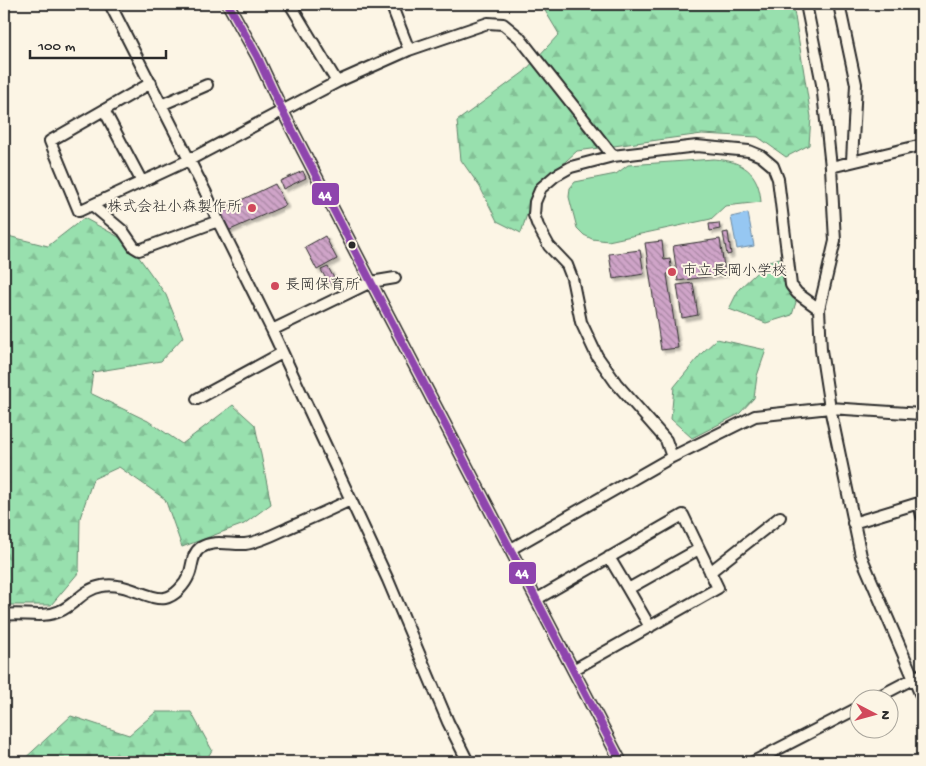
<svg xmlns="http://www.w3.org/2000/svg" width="926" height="766" font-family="'Gochi Hand','Klee One',sans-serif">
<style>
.forest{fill:url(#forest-firs);stroke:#62866c}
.park{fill:#98e0ae;stroke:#62866c}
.water{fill:#96c7f2;stroke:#6b89a2}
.building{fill:url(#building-back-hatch);stroke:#2b2b2b;filter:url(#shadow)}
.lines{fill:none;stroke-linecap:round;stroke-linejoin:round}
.minor-casing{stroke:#2b2b2b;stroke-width:14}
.minor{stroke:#fcf5e5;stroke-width:10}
.bus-1-casing{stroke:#fcf5e5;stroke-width:11}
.bus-1{stroke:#8e44ad;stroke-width:8}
.poi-dot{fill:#d1495b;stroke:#fcf5e5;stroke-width:2}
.bus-dot{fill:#2b2b2b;stroke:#fcf5e5;stroke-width:2}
.labels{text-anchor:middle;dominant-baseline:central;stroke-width:4;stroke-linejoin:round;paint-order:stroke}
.poi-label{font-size:15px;fill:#2b2b2b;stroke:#fcf5e5;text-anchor:start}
.line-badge{stroke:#fcf5e5;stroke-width:2}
.badge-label{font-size:14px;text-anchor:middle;font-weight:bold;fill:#fff}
</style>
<defs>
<pattern id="forest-firs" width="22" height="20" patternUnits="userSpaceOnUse" patternTransform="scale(1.25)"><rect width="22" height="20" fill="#98e0ae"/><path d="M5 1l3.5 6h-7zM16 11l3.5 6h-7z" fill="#83c096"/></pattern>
<pattern id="building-back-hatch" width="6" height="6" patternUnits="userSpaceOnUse" patternTransform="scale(1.25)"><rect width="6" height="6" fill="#cfa4c8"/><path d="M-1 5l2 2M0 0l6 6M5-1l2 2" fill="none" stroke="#a886a3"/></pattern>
<filter id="shadow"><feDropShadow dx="3" dy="3" stdDeviation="1" flood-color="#0004"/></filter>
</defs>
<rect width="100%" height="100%" fill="#fcf5e5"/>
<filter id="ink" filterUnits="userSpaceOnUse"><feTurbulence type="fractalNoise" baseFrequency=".02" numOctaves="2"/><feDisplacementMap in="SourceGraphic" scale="10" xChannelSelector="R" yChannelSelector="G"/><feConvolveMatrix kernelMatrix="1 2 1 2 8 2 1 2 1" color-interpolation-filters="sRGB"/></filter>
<g filter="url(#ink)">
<path class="forest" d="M541 4H793L811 117 809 145 786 157 758 137 702 134 577 151 535 189 521 233 497 221 480 187 461 160 457 121 524 72 559 34Z
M84 218 128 242 166 295 183 337 161 361 93 372 90 393 148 421 182 444 233 405 255 425 271 504 244 524 182 547 165 499 119 467 93 479 80 518 79 572 51 605H4V235L48 246Z
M780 258 783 281 796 302 792 315 766 323 729 309 739 289 769 261Z
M717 339 766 350 757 376 754 398 739 414 692 438 671 419 674 387 702 353Z
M156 712H191L212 750 205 762H21L71 716 129 735Z"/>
<path class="park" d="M714 159C743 161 759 172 761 202L725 206 711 219 608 241 592 239 584 235 577 228 569 197 570 188 575 182 616 174 628 165Z"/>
<path class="water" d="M748 213 754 246 737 249 731 217Z"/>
<path class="building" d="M303 171 306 178 283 189 280 181Z
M275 184 286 205 228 231 218 211Z
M719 223 720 229 710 231 709 224Z
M728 232 731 254 727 255 723 233Z
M325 236 337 259 317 270 305 247Z
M720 239 725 274 678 281 673 246Z
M662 241 664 260 670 259 672 273 667 274 678 348 661 350 645 243Z
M640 250 644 274 613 279 609 254Z
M328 267 335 280 329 284 321 270Z
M693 283 698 315 682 318 677 285Z"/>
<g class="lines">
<defs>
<path id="minor" d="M110 4 206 193 218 221 272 330 388 580 448 722 468 762
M228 4 257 56 282 110 371 282 621 762
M290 4 337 82
M391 4 409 50
M806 4 822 84 831 167 835 241 819 309 821 350 830 408 861 556 922 698
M839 4 856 84 852 161
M151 83 50 141 79 211 189 160 337 82 409 50 488 23 503 24 519 37 613 156
M161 105 207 85
M104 110 142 182
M831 167 922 145
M92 205 123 231 134 247 139 250 218 221
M272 330 371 282 395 278
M197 399 282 353
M672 457 666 440 616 383 597 356 581 322 572 278 567 265 549 246 538 226 534 215 535 202 541 188 555 176 571 167 613 156 697 146 749 151 761 156 773 166 778 179 791 285 797 293 819 309
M919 503 922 516
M853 523 922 502
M511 549 672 457 755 416 830 408 922 414
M609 557 628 589 699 549
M710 572 780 517
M628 589 650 627
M537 599 683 515 718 588 573 670
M4 615C22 612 43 619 60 611 75 605 83 589 102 586 126 581 149 601 165 598 175 596 185 585 189 575 193 566 191 555 200 548 214 539 230 545 245 544 260 542 275 534 288 528 309 519 330 510 350 500
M876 698 922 674
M753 762 858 708"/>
</defs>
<use href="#minor" class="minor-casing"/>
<use href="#minor" class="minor"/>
<defs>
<path id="bus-1" d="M228 4 257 56 282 110 371 282 621 762"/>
</defs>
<use href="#bus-1" class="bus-1-casing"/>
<use href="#bus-1" class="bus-1"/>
</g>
</g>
<g class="poi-dot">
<circle cx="252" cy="208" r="5"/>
<circle cx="672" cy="272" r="5"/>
<circle cx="275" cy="286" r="5"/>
</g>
<circle class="bus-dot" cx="352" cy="245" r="4.5"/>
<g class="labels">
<g class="poi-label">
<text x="242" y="208" text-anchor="end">株式会社小森製作所</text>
<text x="682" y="272">市立長岡小学校</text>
<text x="285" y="286">長岡保育所</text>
</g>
</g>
<g class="line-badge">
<rect x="311" y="182" width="29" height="24" rx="5" fill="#8e44ad"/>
<rect x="508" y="561" width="29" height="24" rx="5" fill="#8e44ad"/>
</g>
<g class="badge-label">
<text x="325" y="199">44</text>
<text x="522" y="577">44</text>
</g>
<rect width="926" height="766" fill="none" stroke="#fcf5e5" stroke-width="20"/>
<rect x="10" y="10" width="906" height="746" fill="none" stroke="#2b2b2b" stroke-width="2" filter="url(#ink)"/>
<g transform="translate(874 714) rotate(96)"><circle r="24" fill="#fcf5e5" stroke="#a8a49b"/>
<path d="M0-4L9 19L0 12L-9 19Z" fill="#d1495b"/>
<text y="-8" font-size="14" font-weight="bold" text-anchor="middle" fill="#2b2b2b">N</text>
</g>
<path d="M30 50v8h136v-8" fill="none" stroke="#2b2b2b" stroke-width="2.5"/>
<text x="38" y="50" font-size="15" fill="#2b2b2b" stroke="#fcf5e5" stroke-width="4" paint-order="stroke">100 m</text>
</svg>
